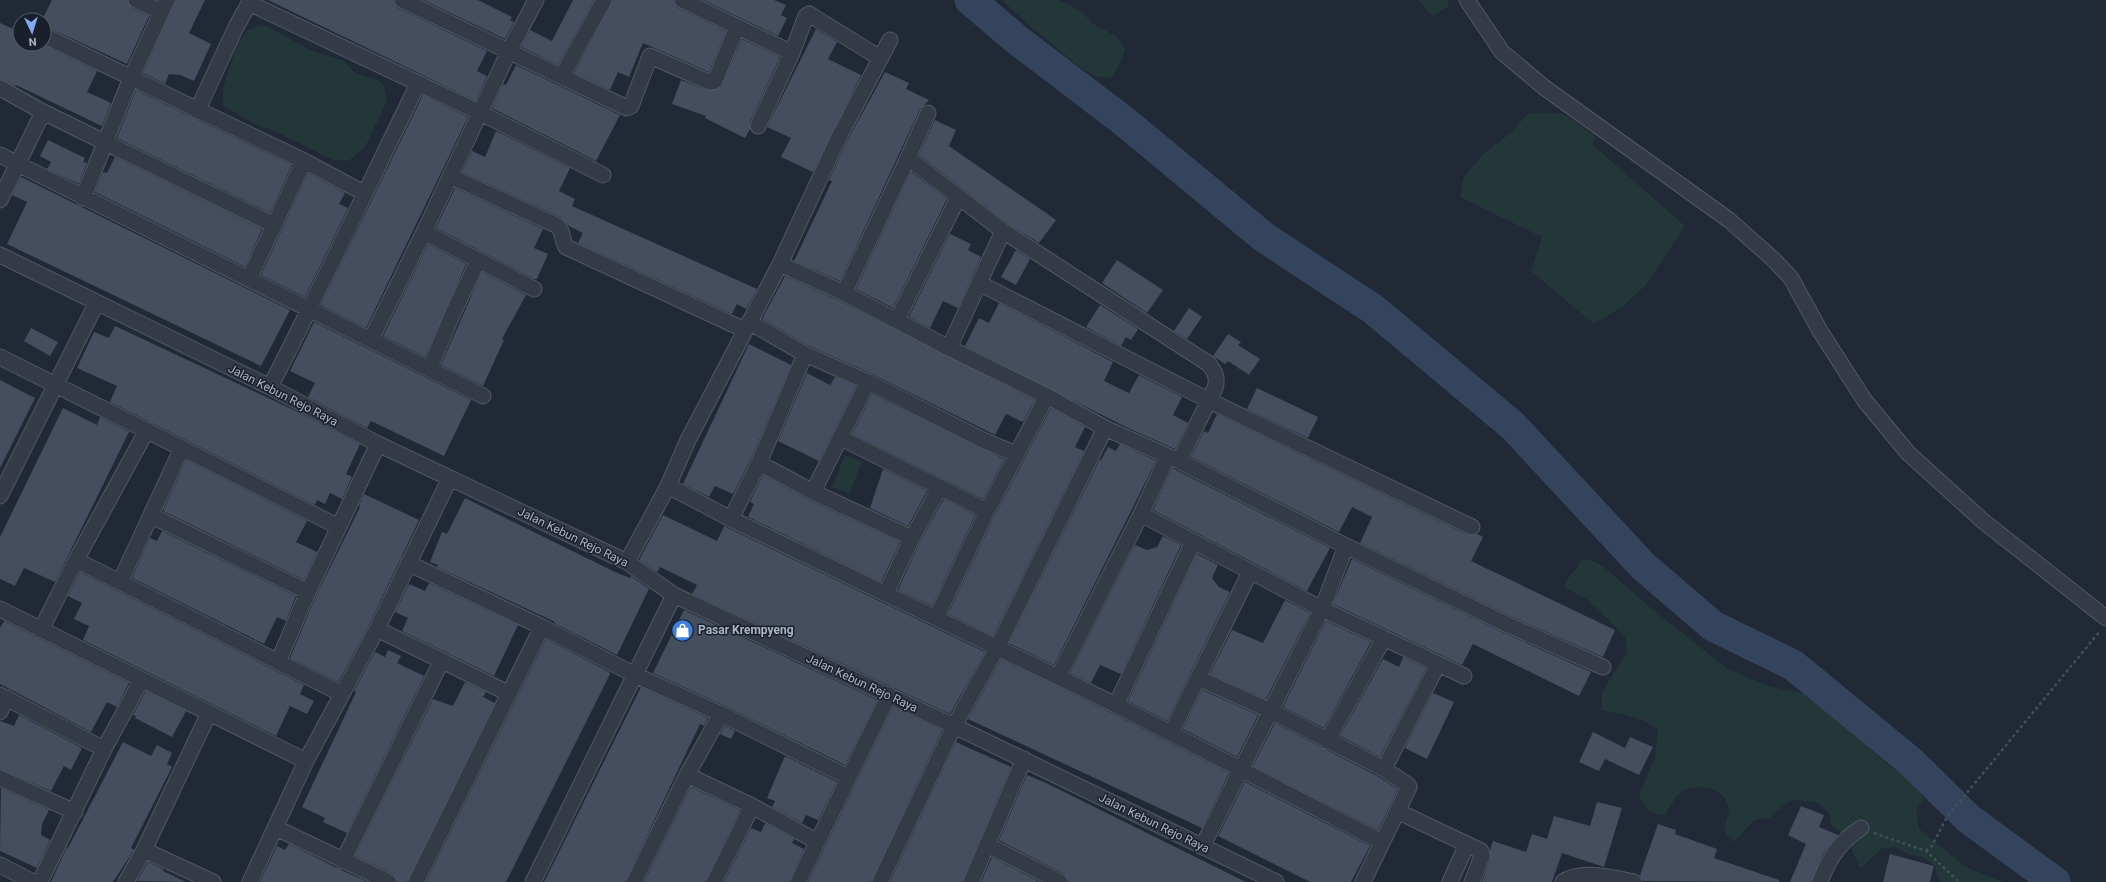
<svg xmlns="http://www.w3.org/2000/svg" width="2106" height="882" font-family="Roboto,sans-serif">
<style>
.green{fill:#233638}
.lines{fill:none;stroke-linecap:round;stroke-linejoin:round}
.river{stroke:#35445d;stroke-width:31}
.building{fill:#444e5e}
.minor-casing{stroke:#515865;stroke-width:17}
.path{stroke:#405155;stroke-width:2.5;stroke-dasharray:3 3;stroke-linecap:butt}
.minor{stroke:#343b47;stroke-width:15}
.labels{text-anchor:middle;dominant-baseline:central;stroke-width:3;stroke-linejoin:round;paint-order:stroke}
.street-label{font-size:12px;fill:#aeb5c4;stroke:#1a202b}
.poi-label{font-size:12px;font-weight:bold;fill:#aeb5c4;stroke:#1a202b;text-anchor:start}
</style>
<rect width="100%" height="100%" fill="#212936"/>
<path class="green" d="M1002 0H1060L1083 13 1093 24 1116 36 1125 49 1120 64 1111 78 1095 76 1081 68 1031 27Z
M1418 0H1448L1449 6 1432 16Z
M261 25 269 27 310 50 344 61 355 73 378 80 384 86 387 101 367 143 361 151 348 161 333 160 272 130 257 125 223 106V88L237 45 247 31Z
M1542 112 1564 114 1596 137 1592 144 1685 226 1646 285 1622 307 1594 324 1531 271 1542 237 1460 197 1463 178 1483 154 1513 131 1526 115Z
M845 455 862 462 849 494 832 487Z
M1588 559 1603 566 1647 605 1728 669 1768 686 1802 693 1823 700 1851 731 1887 764 1908 778 1923 797V801L1916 807 1919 829 1966 867 2003 882H1940L1934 865 1922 857 1911 855 1895 847 1881 849 1861 868 1858 865 1846 836 1831 825 1829 813 1819 803 1795 800 1787 803 1769 818 1754 820 1734 842C1717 831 1728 823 1729 808 1727 804 1725 797 1721 794 1714 787 1693 785 1684 790 1675 795 1671 807 1665 815 1650 815 1645 808 1639 795L1655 757 1658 730C1643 716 1621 715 1602 710V692L1627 653 1625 637 1598 609 1585 598 1565 588C1566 576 1576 572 1580 561Z"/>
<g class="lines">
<path class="river" d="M970 0 1016 39 1125 122 1265 238 1373 309 1513 426 1643 566 1713 626 1793 665 1911 762 1969 819 2055 882"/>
</g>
<path class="building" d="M52 0H127L132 8 149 16 127 64 51 29H44V20H42Z
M176 0H205L189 33 211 44 194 81 180 75 169 74 165 84 143 73Z
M268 0H393L398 8 487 51 477 71 487 76 476 101Z
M423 0H478L512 17 510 20 514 22 505 39Z
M573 0H594L558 65 521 47 530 30 552 41Z
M613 0H673L678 8 726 31 709 72 643 43 629 77 618 72 610 90 574 73Z
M703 0H774L786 5 781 15 787 18 778 36Z
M0 23 20 32V44H42L97 71 87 92 111 103 102 126 16 85 15 86 0 79Z
M816 29 837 42 828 59 861 75 813 172 781 157 791 138 767 127Z
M742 39 780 57 750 122V129L745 138 705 118 706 116 672 104 681 80 706 90 721 88Z
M516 65 620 115 596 161 492 108 503 84 506 85Z
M885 72 909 83 906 89 929 100 920 109 840 281 794 261 832 181 829 180 846 143Z
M136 90 292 165 270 213 117 138Z
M423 95 468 117 366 328 321 305Z
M935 120 956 130 949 146 1056 220 1039 243 1008 224 919 155Z
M496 131 570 168 559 191 575 199 572 206 757 289 746 309 737 304 732 314 578 243 583 233 569 226 562 218 462 172 472 151 485 157Z
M48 140 85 158 83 162 87 163 79 184 47 169 51 162 40 156Z
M115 157 262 229 245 267 95 192 103 172 107 173Z
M911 172 947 199 893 308 856 289Z
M308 173 345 193 339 204 348 208 305 297 261 275Z
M21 177 290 310 261 366 7 244 27 202 12 195Z
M455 188 543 229 534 248 548 254 537 279H534L436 228Z
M950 234 971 244 968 250 981 257 958 308 943 301 930 328 909 317Z
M428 244 466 264 425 357 383 336Z
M1016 250 1030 259 1016 285 1001 277Z
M1117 260 1163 290 1147 313 1102 283Z
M482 272 526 295 502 339 504 340 483 386 441 365Z
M785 276 840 301 1035 400 1023 422 1006 414 995 435 872 374 807 345 762 319Z
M999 303 1113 362 1104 381 1129 393 1139 375 1182 397 1173 415 1188 423 1175 449 1128 428 965 346 979 318 989 323Z
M1100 305 1138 329 1131 340 1126 337 1121 346 1086 327Z
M1189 308 1202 317 1187 339 1174 331Z
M314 322 471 400 444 456 371 421 367 428 308 397 315 383 290 371Z
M115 326 300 413 360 444 346 474 352 477 342 499 330 493 325 504 317 500 315 505 110 402 117 386 77 368 94 332 109 338Z
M31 328 58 342 50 356 24 341Z
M1228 334 1241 342 1238 345 1260 359 1249 375 1228 361 1225 364 1213 356Z
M749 344 791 365 751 459 733 494 715 486 709 497 683 484Z
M807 373 830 385 835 377 856 386 819 461 778 441Z
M0 380 35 398 0 468Z
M1257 388 1318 417 1308 438 1247 409Z
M872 394 1004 459 983 499 852 434Z
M63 408 97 425 100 417 129 432 55 582 24 568 15 586 0 579V537Z
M1051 408 1085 427 1075 447 1084 451 993 636 948 614 995 515Z
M1217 414 1468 535 1477 534 1483 537 1471 561 1615 630 1603 657 1510 616 1360 543 1372 517 1352 507 1339 532 1191 457 1204 431 1208 433Z
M1120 444 1156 461 1054 665 1009 643 1100 459 1101 460 1108 447 1116 451Z
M186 460 307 521 296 542 317 552 304 580 163 511Z
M1172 468 1330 548 1307 591 1153 510Z
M883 469 927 491 908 526 870 508Z
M763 475 809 500 900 542 881 582 748 517 754 504 750 502Z
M364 494 419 520 367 629 338 682 290 658 316 596 360 507 359 506Z
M465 498 615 572 630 578 631 576 649 589 617 655 554 623 555 622 437 567 438 565 430 562 442 532 447 534Z
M944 499 975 515 932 606 898 590 920 542Z
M663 515 717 541 724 526 985 652 950 714 692 594 697 585 691 582 660 567 657 572 639 560Z
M162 531 296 596 286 621 277 617 264 644 132 578 150 538 157 541Z
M1163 536 1181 545 1121 674 1100 665 1091 683 1070 673 1135 545 1147 550 1157 547Z
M1197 554 1218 565 1212 578 1219 587 1230 592 1167 721 1128 701Z
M1352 559 1502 632 1591 672 1579 696 1473 644 1462 665 1333 604Z
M80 572 304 685 300 694 314 701 307 714 290 706 276 736 83 640 89 626 74 619 82 603 68 596Z
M429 583 518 625 494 676 402 631 408 618 395 612 409 584 425 591Z
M1285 600 1310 613 1266 699 1210 674 1232 630 1263 643Z
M684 610 877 700 845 765 725 706 653 673Z
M4 621 129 683 117 707 107 702 91 732 0 684V628Z
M1326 621 1371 642 1324 728 1283 707Z
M546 639 609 672 610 674 506 882H426Z
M388 650 401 656 397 663 424 676 347 833 323 822 325 818 302 807 356 692 354 691 375 652 385 657Z
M1403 657 1426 668 1380 757 1340 736 1383 659 1399 667Z
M1001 659 1112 713 1229 773 1202 828 968 719Z
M465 682 486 692 483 697 495 703 407 882H398L393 874 355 856 433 699 453 706Z
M641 687 708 718 704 726 700 724 688 749 625 882H544Z
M1202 690 1258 715 1237 757 1183 729Z
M146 691 186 711 172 737 135 718 136 716 133 715Z
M1433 693 1454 702 1427 759 1405 748Z
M893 707 942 730 871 882H808Z
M19 715 82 748 71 770 64 766 51 791 0 769V721L14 726Z
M1275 723 1379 777 1398 789 1378 830 1253 766Z
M725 726 735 731 731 739 720 734Z
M1593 732 1625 748 1630 737 1653 747 1639 775 1605 759 1599 771 1579 762Z
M123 742 151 756 157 745 172 753 167 764 172 767 131 848 134 850 113 882H51L67 847 68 848Z
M956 742 1011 767 962 882H890Z
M785 756 837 782 818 820 806 815 802 823 772 807 775 801 767 798Z
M1027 775 1046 783 1246 882H1069L1064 874 999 840Z
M1245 782 1370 846 1351 882H1310L1218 836Z
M691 787 740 810 705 882H644Z
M1 788 49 810 42 824 41 835 50 840 37 868 0 851Z
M1597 802 1622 808 1604 867 1562 853 1552 882H1482L1490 859V850L1493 841 1526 852 1532 834 1547 839 1554 816 1590 826Z
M1801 806 1824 815 1819 827 1838 835 1823 854 1811 882H1790L1806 844 1788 835Z
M765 823 794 839 792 843 804 849 789 882H724L751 828 761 832Z
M1658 824 1676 830 1675 834 1717 849 1714 858 1779 880V882L1643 881 1640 875Z
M289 844 339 869 368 882H260L277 846 285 850Z
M1890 854 1934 866 1930 882H1883Z
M992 857 1040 882H981Z
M148 862 163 869V871L186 882 137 881Z"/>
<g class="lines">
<defs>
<path id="minor" d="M136 0 161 12
M402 0 627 108 631 106 650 56 709 82 715 81 737 27
M682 0 792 53 758 126
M1467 0 1502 52 1545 88 1729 220 1773 259 1791 278 1820 331 1865 401 1908 453 1983 521 2106 618
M249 3 481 113 603 175
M47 37 304 161 364 193
M792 53 806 16 809 14 880 58
M562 76 604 0
M0 88 43 112 274 225
M197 111 236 27 251 0
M0 155 483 396
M908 158 1003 231 949 348
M450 176 558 226C563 232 562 240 566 247L745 330
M83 198 131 78 167 0
M0 200 43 112
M1003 231 1209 364C1215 372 1218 378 1215 388L1179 461
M0 255 270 387 378 444 627 562 674 595 954 726 1276 882
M780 264 844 293 949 348 1047 396 1105 428 1179 461 1346 546 1506 624 1603 667
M249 279 304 161
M979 283 1210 401 1472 527
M534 289 424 232 509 51 536 0
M844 293 908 158 928 113
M897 320 958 198
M749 322 805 354 868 382 983 440 1016 454
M371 339 424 232
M0 357 339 527
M430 368 453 313 478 261
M270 387C322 287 368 185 418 84
M841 438 987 511
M759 463 813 492 912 538
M668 486 731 519 1116 705 1382 842
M813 492 868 382
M0 496 96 304
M1141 514 1322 609 1464 676
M152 516 308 592
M731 519 759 463 805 354
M76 560 342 694
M627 562 668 486 688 440 780 264 838 139 890 40
M408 563 542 627 635 675 721 714 848 777
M120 582 182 448
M886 593 912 538 940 487
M0 609 306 761
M936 618 987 511 1047 396
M377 629 508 693
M41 630 76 560 147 430
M278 662 308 592 378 444
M1058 677 1141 514 1168 456
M1198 678 1271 711 1384 769 1408 785 1409 787 1363 882
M0 695 104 749
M1116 705 1193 542
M0 712 7 698
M1171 733 1250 572
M1327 741 1384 638
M1384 769 1438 664
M687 775 752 806 816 841
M0 778 75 812
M1397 811 1481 851 1482 856 1472 882
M276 828 389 882
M988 845 1060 882
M1202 847 1322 609 1346 546
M144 850 213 882
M343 861 441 662
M0 865 33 882
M40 882 104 749 141 681
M126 882 144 850 209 713
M250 882 306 761 377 629 450 478
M416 882 542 627
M533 882 674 595
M634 882 687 775 721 714
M714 882 752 806
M798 882 889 695
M880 882 954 726 997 648 1105 428
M971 882 1024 759
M1450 882 1467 844
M1563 882C1580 869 1615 878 1634 882
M1820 882C1828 860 1841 840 1861 828"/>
</defs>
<use href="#minor" class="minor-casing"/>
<path class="path" d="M1874 833 1926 851 1959 882
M1926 851 1932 846 1947 817 2100 631"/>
<use href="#minor" class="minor"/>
</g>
<defs>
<symbol id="shop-disc" viewBox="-11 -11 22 22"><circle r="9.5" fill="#3f7fe0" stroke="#1a202b"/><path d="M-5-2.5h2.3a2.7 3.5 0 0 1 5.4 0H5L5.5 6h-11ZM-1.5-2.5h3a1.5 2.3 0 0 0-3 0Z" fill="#fff"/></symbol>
</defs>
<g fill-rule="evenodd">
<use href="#shop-disc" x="670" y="618" width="25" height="25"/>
</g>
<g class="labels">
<g class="street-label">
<text transform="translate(283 395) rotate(27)">Jalan Kebun Rejo Raya</text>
<text transform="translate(573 537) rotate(26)">Jalan Kebun Rejo Raya</text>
<text transform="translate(862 683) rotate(25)">Jalan Kebun Rejo Raya</text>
<text transform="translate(1154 823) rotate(26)">Jalan Kebun Rejo Raya</text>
</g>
<g class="poi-label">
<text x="698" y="630">Pasar Krempyeng</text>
</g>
</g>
<g transform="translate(32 32) rotate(176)"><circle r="19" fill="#1a202b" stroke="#555c68"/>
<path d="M0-3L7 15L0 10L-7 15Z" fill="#83a9f4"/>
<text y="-6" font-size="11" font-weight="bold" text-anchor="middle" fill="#aeb5c4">N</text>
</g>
</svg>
